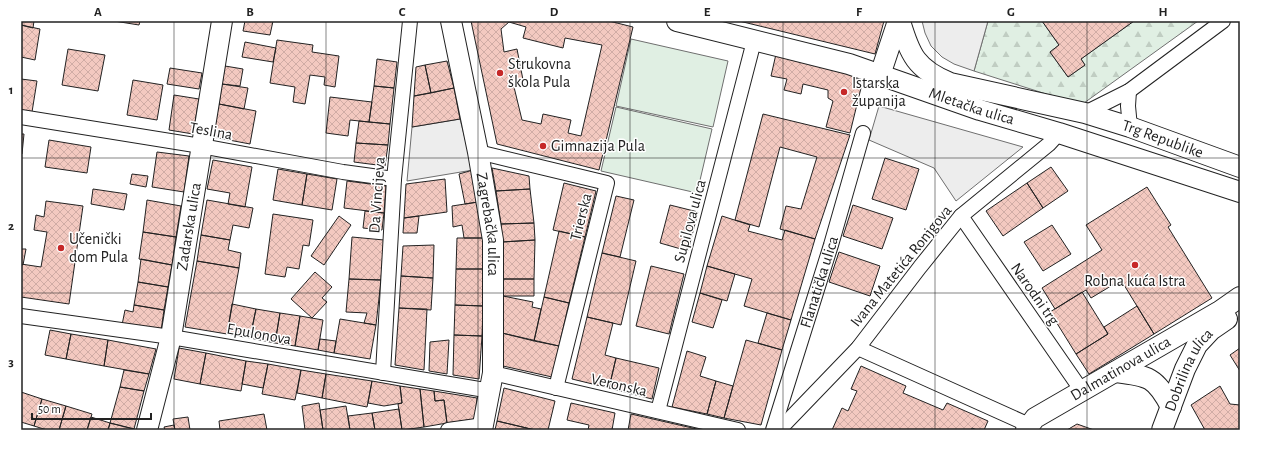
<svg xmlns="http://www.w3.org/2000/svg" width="1261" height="451" font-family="'Alegreya Sans',sans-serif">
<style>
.forest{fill:url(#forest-firs);stroke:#6f6f6f}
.garden{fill:#e0efe3;stroke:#6f6f6f}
.parking{fill:#ededed;stroke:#6f6f6f}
.building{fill:url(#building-cross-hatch);stroke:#222;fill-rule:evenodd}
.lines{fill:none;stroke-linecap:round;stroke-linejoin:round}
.street-casing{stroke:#222;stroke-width:16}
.secondary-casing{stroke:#222;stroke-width:22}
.street{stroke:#fff;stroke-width:14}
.secondary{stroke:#fff;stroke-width:20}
.grid{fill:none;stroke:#222;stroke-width:1;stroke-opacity:0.55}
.poi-dot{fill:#c62828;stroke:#fff;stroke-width:1.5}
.labels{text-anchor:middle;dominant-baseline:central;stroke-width:3;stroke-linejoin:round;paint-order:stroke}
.poi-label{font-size:16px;fill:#222;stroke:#fff;text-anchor:start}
.street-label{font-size:16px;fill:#222;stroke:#fff}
.neatline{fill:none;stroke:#222;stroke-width:1.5}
.grid-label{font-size:13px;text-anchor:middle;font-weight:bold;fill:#222}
</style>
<defs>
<pattern id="forest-firs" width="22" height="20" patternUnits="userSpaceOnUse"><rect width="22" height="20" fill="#e0efe3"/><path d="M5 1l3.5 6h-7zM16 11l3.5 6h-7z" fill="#c0cdc2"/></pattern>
<pattern id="building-cross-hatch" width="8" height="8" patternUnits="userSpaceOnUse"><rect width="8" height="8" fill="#f3c9c0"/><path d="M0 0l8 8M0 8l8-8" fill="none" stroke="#d0aca5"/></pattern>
</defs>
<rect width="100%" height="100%" fill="#fff"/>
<path class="forest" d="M988 21H1042L1059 45 1050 52 1068 77 1085 65 1081 59 1134 21H1198L1084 103 1065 100 974 71Z"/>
<path class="garden" d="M631 39 728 61 713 127 616 106Z
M616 107 712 129 697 193 601 171Z"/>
<path class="parking" d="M922 21H988L974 71 954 64 942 57 931 46 925 33Z
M879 106 1023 147 956 201 934 168 869 140Z
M460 119 473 170 407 181 412 127Z"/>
<path class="building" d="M21 21H34L33 28 21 25Z
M114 21H140L139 25Z
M245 21H273L270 35 243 31Z
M471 21H609L633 27 599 170 497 144ZM509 22 526 27 523 38 563 48 565 38 602 45 581 136 568 133 571 120 543 114 541 124 522 120 514 87 524 85 517 49 504 52 501 29Z
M739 21H884L875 54Z
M1042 21H1134L1081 59 1085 65 1068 77 1050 52 1059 45Z
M21 25 40 29 35 60 21 57Z
M277 40 313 45 312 52 339 56 335 87 324 85 325 77 310 75 305 104 293 102 295 87 270 83Z
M245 42 276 48 273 62 242 57Z
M68 49 105 55 98 91 62 85Z
M776 54 851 75 860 81 861 88 850 133 826 127 833 101 828 98V90L803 84 801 94 784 90 787 79 771 76Z
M377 59 397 62 394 88 374 86Z
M447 61 454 88 431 93 425 65Z
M425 65 431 93 414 96 416 67Z
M225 66 243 69 240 86 222 84Z
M170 68 202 73 199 89 167 84Z
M21 79 37 81 32 112 21 110Z
M133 80 163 85 157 120 127 115Z
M222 84 248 88 244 109 219 104Z
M374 86 394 88 390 124 369 122Z
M454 88 460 119 412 127 414 96Z
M174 95 199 99 193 134 169 130Z
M330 97 372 102 369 122 350 120 348 136 326 133Z
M219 104 256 111 250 144 213 137Z
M763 114 850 135 815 239 780 229 786 206 801 209 817 157 780 147 759 227 735 220Z
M359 121 390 124 388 145 356 143Z
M21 134H24L22 154H21Z
M49 140 91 147 87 173 45 167Z
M356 143 388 145 385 166 354 162Z
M157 152 189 156 184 192 152 187Z
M885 158 919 169 906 210 872 199Z
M213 160 252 167 245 207 228 204 230 193 207 189Z
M1051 167 1068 191 1043 208 1027 183Z
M492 168 529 176 530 189 496 191Z
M278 169 307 174 302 205 273 200Z
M473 170 478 202 465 204 459 174Z
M132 174 148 176 146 187 130 184Z
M307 174 337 179 332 210 302 205Z
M445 179 447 212 404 218 406 184Z
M347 181 386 186 384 213 344 208Z
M564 183 596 191 585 237 553 230Z
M1027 183 1043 208 1003 236 986 211Z
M1147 187 1171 225 1168 227 1212 298 1154 334 1121 280 1091 298 1086 290 1055 309 1042 288 1102 250 1086 225Z
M93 189 127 194 124 210 91 204Z
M530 189 534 223 501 224 496 191Z
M616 196 634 200 620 257 602 253Z
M147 200 181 206 176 237 143 232Z
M207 200 253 208 249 228 233 225 230 240 201 235Z
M46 201 83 206 69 304 21 297V264L41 267 47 232 34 230 36 215 44 217Z
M478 202 485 238H464L462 225 453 227 452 206Z
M670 205 698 212 688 251 660 243Z
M853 205 893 218 882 249 843 236Z
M365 211 384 213 382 230 363 228Z
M273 214 313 220 309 246 303 245 299 269 287 267 285 277 265 274Z
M339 216 351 225 324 265 311 256Z
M419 216 417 233H403L404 218Z
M722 216 750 225 748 231 782 240 785 230 815 239 791 320 744 306 752 279 707 266Z
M534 223 535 240 502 242 501 224Z
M1052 225 1071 254 1043 271 1024 242Z
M559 231 585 237 569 303 544 297Z
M143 232 176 237 172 265 139 259Z
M201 235 230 240 228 250 241 253 239 268 197 261Z
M352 237 384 240 381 280 349 279Z
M457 238H485L484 269H456Z
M535 240 534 279H503L502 242Z
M434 245 433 278 401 276 403 246Z
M21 249H26L23 265 21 264Z
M839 252 880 266 870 296 829 282Z
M602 253 636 261 621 325 587 317Z
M141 259 172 265 168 287 138 282Z
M197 261 239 268 227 334 185 327Z
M651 266 684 274 669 334 636 326Z
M707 266 735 274 727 301 700 293Z
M456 269H484L483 306 455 305Z
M315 272 332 287 322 298 327 302 312 318 291 299Z
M401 276 433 278 431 310 399 308Z
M349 279 381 280 376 325 364 323 367 313 346 312Z
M503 279H534V296H503Z
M138 282 168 287 164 310 134 305Z
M1082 292 1108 334 1076 354 1050 312Z
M700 293 722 300 713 328 692 322Z
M503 296 533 302 532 307 541 309 534 341 502 333Z
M544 297 569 303 559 346 534 341Z
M232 304 256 309 250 338 227 334Z
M134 305 164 310 161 331 122 325 125 310 133 312Z
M455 305 483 306 482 336 454 335Z
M1137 306 1154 334 1089 374 1076 354 1108 334 1104 327Z
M399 308 427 309 424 370 395 365Z
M256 309 280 313 275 343 250 338Z
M280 313 300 316 295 346 275 343Z
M767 313 791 320 782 350 758 343Z
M300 316 323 320 318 350 295 346Z
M587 317 613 323 605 355 616 358 609 388 572 379Z
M340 319 376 325 370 359 334 353Z
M50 330 71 334 66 359 45 355Z
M502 333 559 346 552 377 503 366Z
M71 334 108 340 104 366 66 359Z
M454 335 482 336 479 379 453 375Z
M320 339 336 341 334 353 318 350Z
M108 340 156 349 149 374 104 366Z
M449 340 447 374 429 371 430 342Z
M746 340 782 350 761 425 724 418Z
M179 348 206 353 200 384 174 379Z
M1240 348V371L1230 355Z
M687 351 706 357 700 376 716 381 707 414 672 407Z
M206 353 246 361 241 391 200 384Z
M616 358 659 368 652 399 609 388Z
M246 361 268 364 263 388 242 384Z
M268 364 301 370 295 400 262 394Z
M861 366 906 386 903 393 943 410 947 403 988 421 984 430H977L972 428 971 430H832L842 408 848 411 857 391 851 389Z
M124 370 149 374 144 391 120 387Z
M301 370 326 374 322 398 297 393Z
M326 374 372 381 367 407 322 398Z
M372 381 400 386 402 403 384 406 368 403Z
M716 381 733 386 724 418 707 414Z
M400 386 420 389 424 427 402 430 398 404 402 403Z
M1220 386 1230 404 1240 405V430H1205L1191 405Z
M120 387 144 391 134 429 110 423Z
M504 388 555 401 548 430H535L497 421Z
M420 389 434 391 435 401 444 400 447 423 424 427Z
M434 391 477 398 475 419 447 423 444 400 435 401Z
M21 392 42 399 34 426 21 422Z
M42 399 66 406 59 430H47L34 426Z
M319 403 323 430H305L302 406Z
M571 403 615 413 612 430H588L589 425 567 420Z
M66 406 92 414 87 430H59Z
M346 406 350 430H323L320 410Z
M399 409 402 430H375L372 413Z
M372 413 375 430H350L348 416Z
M264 414 267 430H220L219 421Z
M631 414 701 430H628Z
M91 417 110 423 108 430H87Z
M188 417 190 430H175L173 419Z
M497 421 535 430H495Z
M110 423 134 429 133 430H108Z
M1077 424 1094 430H1067Z
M174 425 175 430H165L164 427Z"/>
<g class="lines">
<defs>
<g id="street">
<path d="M1129 91 1128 106 1130 127"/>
<path d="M1085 113 1129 91 1223 21"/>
<path d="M21 117 201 146 343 172 394 179"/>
<path d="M478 152 607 183 556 388"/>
<path d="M961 216 1082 391"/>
<path d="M21 316 171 337 491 391"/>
<path d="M858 348 1029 425"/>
<path d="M383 373 394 179 410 21"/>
<path d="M493 373 738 430"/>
<path d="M658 411 754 41"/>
<path d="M448 430 484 425"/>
<path id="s1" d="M773 430 831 245 863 133"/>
<path d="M779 430 858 348 920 267 961 216 1049 144 1059 133"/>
</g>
<g id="secondary">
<path id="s2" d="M451 21 478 152 493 240V373L482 430"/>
<path id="s3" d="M677 21 849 64 980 110 1059 133 1240 192"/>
<path id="s4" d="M900 21C910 55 916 69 950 83L1085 113 1130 127 1240 167"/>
<path d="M880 75 898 21"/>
<path d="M1115 372C1148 376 1155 376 1171 407"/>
<path id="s5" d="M147 430 171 337 222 21"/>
<path id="s6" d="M1026 430 1035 418 1220 311 1240 297"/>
<path id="s7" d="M1162 430 1185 369 1197 345 1211 330 1227 319"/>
</g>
</defs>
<use href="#street" class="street-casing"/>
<use href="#secondary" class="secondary-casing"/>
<use href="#street" class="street"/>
<use href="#secondary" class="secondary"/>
</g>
<path class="grid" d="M174 21V430M326 21V430M478 21V430M630 21V430M783 21V430M935 21V430M1087 21V430M21 158H1240M21 293H1240"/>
<g class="poi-dot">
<circle cx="500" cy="73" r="4"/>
<circle cx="844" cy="92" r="4"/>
<circle cx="543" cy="146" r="4"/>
<circle cx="61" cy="248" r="4"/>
<circle cx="1135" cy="265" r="4"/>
</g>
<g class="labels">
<g class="poi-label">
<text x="508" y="64">Strukovna<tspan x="508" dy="18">škola Pula</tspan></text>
<text x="852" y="83">Istarska<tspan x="852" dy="18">županija</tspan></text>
<text x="551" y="146">Gimnazija Pula</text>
<text x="69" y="239">Učenički<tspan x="69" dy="18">dom Pula</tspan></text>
<text x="1135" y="281" text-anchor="middle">Robna kuća Istra</text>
</g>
<g class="street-label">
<text stroke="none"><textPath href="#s3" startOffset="307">Mletačka ulica</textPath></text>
<text transform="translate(211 131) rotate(10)">Teslina</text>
<text stroke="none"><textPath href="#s4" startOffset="304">Trg Republike</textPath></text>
<text transform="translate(377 195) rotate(-86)">Da Vincijeva</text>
<text transform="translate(581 217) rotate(-76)">Trierska</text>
<text transform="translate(690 221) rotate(-75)">Supilova ulica</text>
<text stroke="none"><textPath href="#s2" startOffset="207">Zagrebačka ulica</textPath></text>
<text stroke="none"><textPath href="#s5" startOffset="208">Zadarska ulica</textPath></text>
<text transform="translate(901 266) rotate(-51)">Ivana Matetića Ronjgova</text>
<text stroke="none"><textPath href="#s1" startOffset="155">Flanatička ulica</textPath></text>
<text transform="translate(1035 294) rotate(55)">Narodni trg</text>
<text transform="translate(259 334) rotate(10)">Epulonova</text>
<text stroke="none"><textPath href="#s6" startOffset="114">Dalmatinova ulica</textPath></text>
<text stroke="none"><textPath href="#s7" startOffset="66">Dobrilina ulica</textPath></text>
<text transform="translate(619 385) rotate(13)">Veronska</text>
</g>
</g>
<rect width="1261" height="451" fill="none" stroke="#ffffff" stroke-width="44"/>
<path d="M32 413v6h119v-6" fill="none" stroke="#222222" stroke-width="2"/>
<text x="38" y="413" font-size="12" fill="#222222" stroke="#ffffff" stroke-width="3" paint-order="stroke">50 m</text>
<rect x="22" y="22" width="1217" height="407" class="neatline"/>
<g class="grid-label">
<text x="98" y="16">A</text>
<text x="250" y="16">B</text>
<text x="402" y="16">C</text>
<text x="554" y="16">D</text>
<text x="707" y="16">E</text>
<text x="859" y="16">F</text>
<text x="1011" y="16">G</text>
<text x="1163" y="16">H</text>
<text x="11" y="94">1</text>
<text x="11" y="230">2</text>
<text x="11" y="366">3</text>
</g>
</svg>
